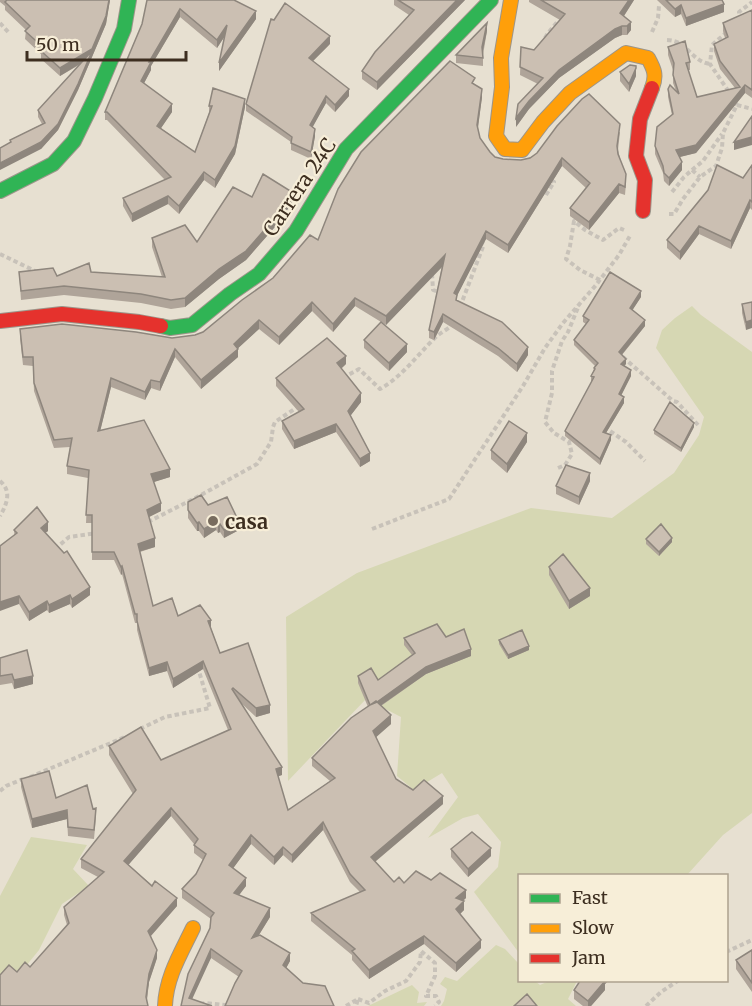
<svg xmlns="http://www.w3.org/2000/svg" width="752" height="1006" font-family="Merriweather,serif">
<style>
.green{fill:#d6d7b3}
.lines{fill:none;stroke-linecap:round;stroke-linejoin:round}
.fast-casing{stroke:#9c958a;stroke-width:16}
.slow-casing{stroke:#9c958a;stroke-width:16}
.jam-casing{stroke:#9c958a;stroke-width:16}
.path{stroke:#c8c2b9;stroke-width:4;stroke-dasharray:4.5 3;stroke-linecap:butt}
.fast{stroke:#30b455;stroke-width:14}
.slow{stroke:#ff9f0a;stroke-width:14}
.jam{stroke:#e5322d;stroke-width:14}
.wall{fill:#afa499}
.shaded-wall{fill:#8e867d}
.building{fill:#cbbfb2;stroke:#8e867d;stroke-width:1.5}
.poi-dot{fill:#786c5e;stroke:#f7eed8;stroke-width:2}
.labels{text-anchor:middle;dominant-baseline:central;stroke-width:4.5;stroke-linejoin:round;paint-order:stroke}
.street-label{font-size:20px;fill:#3d2e20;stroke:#f7eed8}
.poi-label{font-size:20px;font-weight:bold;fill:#3d2e20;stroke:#f7eed8;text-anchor:start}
</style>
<rect width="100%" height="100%" fill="#e7e0d1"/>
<path class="green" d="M692 306 701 315 752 352V813L723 835 687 875 634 876 632 874 631 876H520L519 953 474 892 498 867 501 842 478 814 463 818 428 838 458 797 442 773 414 790 397 776 401 717 366 699 288 781 286 617 357 573 531 508 612 518 674 473 699 435 704 417 656 348 662 330 675 318Z
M31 837 87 845 73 869 89 886 62 904 39 950 0 998V896Z
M496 945 505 949 519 964 520 980 535 981 540 985 549 981H577L568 999 576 1006H441L444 1001 447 989 440 984 445 977 457 981Z
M412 985 419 992 417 1003 427 1002 424 1006H368Z"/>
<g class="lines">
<defs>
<path id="fast" d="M0 191 53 164 74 141 95 98 124 29 129 0
M161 326 170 328 192 325 230 294 259 274 296 231 346 149 491 0"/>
<path id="slow" d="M511 0 501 58 502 87 496 136 505 149 522 150 543 122 570 93 626 53 648 58C654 69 657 75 652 88
M165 1006C166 977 181 953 193 928"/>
<path id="jam" d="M643 211 645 180 636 156 640 119 652 88
M0 321 62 314 139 322 161 326"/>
</defs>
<use href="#fast" class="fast-casing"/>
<use href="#slow" class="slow-casing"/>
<use href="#jam" class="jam-casing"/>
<path class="path" d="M739 21V12L752 2
M0 23 10 34
M652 32 658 18 659 6
M727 32 712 45 710 64 729 92
M545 38 548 33 558 21 562 22
M667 40C689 41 690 61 710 64
M737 105 752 109
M692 170 703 161 722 134
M672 192 684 177 692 170 700 177
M546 195 554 182 552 180V178
M669 214H674L683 199 700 177 716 166 722 148 723 133 737 105 734 101
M0 254 37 272
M432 274 433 290 441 293
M600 280 580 270 566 259 570 246 574 221 585 230 603 240 619 228 624 230
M460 307 484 244 480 242
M623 357 673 401 677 402 698 425
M343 378 359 369 380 389C403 376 418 354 437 336 442 332 448 329 452 325
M604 427 626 442 645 461
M558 468 565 465 572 454 569 442 554 433 545 422 552 393V371L562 341 568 332 579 305
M0 481C12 491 7 504 0 516
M148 522 201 495 257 464 271 442 273 427 275 422 299 406
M372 529 449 499 523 386 545 348 563 323 596 285 619 255 631 234
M55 549 69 537 97 533
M140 729 165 717 210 708 198 668
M30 777 125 737
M0 791 6 786 23 779
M726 952 752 940
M358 999 369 1003 385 991 406 981 420 962 421 951 435 963V976L426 996H436L439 1002 435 1006
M200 1004 206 1003 234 1006
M346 1006 358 999 356 1006
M646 1006 661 992 679 980"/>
<use href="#fast" class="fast"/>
<use href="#slow" class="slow"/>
<use href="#jam" class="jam"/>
</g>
<path class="wall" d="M0 0H110L106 24 78 90 58 130 41 149 10 143V140L42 124 38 117V110L79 65 60 76 41 59V54L25 39 26 30 5 10V6L0 2Z
M147 0 256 19 219 71 224 37 217 48 180 17 151 66V70L144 83 172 112 161 128 195 152 209 113V106L245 107 235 154 215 188 204 180 179 214 168 204 132 222 123 206V198L165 180 107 120H105V112L142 24Z
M394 0H465L377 90 362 79V71L409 15 394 5Z
M529 0H634L624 16 631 30 627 35H622L615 38 559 78 529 109 516 127 538 84 520 75 521 47 534 50 560 20 529 2Z
M657 0H722L724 12 686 26 681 14 675 17Z
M752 10V98L745 93 696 153 679 157 682 170 669 186 664 181 663 173 655 154V146L672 115 668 97V89L676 91 673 83V70L668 55V47L690 62V70H688L697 97 735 88 720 69 714 51V44L725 38 723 31V23Z
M487 31 483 55V66L456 63V55Z
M330 44 313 61 349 96 335 112 326 103 312 127 315 136 311 159 291 150V142L246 111V104Z
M620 72 636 76 629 92 620 81Z
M475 85 482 97 478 128 480 138 490 152 495 157 503 159 521 160 620 132 618 150 626 183 625 195 619 193 589 230 570 216V208L586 188 562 166 508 253 486 239 457 295V301L528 355 517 372 498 356 443 322 434 340 429 338V330L442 266 386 325 355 306 333 332 312 311 279 345 259 329 238 348V357L201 389 175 357 160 391 151 388 145 400 111 387 100 431 170 477 153 482 161 511 149 517 155 547 140 552 153 606 178 616 211 628 220 653 270 713 256 717 241 703 282 775 278 776 288 810 330 781 312 766V758L368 707 358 683V676L378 680 412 655 404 645V638L446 637 471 656 426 674 381 706 391 724 375 737 396 779 413 790 443 804 375 862 394 882 404 883 431 880 466 898 463 901 464 910 460 914 481 948 456 972 424 944 369 979 352 960V955L311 921V913L360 892 350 882 323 830 292 863 283 855 274 865 251 844 233 868 246 886 238 895 270 917 259 935 290 961 286 968 303 983 239 977 211 958 181 1006 210 928 211 919 182 898V889L196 874 203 860 194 853V844L171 816 128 865 177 906 151 936 157 958 149 982 147 1000 17 972 30 967 67 925 64 915V907L98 877 81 868V859L133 794 109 755V746L161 760 228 730 203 669 173 688 167 671 149 676 137 630V623H135L122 574 121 575 114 560H92V523H86L88 478 67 474V466L70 447 54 448 34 391 33 366 23 365 20 338V329L172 338 195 335 203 332 273 278 318 240Z
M752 165V210L750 208 731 249 699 234 680 260 667 248V240L743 178Z
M252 197 292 202 281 220 246 260 219 279 185 307 171 309 141 303 64 295 21 300 19 272 57 276 91 272 162 277 152 247V238L197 242Z
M641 297 632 310 645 326 622 355 626 364 624 366 631 376 621 395 624 403 606 433 611 440 600 465 565 436V431L592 382 591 381V376L595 366 574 345V340L586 324 583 322V316Z
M752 302 746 330 742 313V304Z
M364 340 407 352 389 371 364 348Z
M346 364 341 369 361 402 350 416 370 461 360 467 336 432 294 449 282 429V421L299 412 276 386V378Z
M694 427 681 452 654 434V430Z
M527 442 507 473 491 459V450Z
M590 481 579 505 556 494V486Z
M188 502 208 505 239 530 224 538 220 532 218 533 216 530 204 538 199 531H197L188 518Z
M14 530 48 531 45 533 90 595 72 608 70 604 49 613 47 610 29 621 19 604Z
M646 539 672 542 659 556 646 544Z
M549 567 590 596 569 609 549 575Z
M499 640 529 650 508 659 499 644Z
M0 658 33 684 14 689 12 683 0 685Z
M21 779 56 798 93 809 96 817 94 839 68 836 67 819 32 828 21 787Z
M451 849 491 856 468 877 451 857Z
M752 950V992L736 969V960Z
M580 981H608L605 984V990L591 1006H583L574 999V990Z"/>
<path class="shaded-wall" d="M109 0H110L106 24 78 90 58 130 41 149 0 170V163L41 142 88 59 60 76V68Z
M457 0H465L377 90V82Z
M629 0H634L620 22V13Z
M724 4V12L686 26V18Z
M681 5V14L675 17V9Z
M180 9V17L151 66V70L141 89V81L149 62Z
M256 11V19L219 71V63Z
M631 22V30L627 35V26Z
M487 23V31L482 55V47Z
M227 25V33L217 48V40Z
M622 26V35L615 38 559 78 529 109 516 127V118L529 101 559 70 615 29Z
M330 36V44L309 65V58Z
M636 68V76L629 92V84Z
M745 85V93L696 153 676 158V150Z
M349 89V96L335 112V105Z
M482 89V97L477 134V125Z
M326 96V103L310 132V125Z
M245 99V107L235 154 215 188V180Z
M172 104V112L157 134V126Z
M315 129V136L311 159V152Z
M752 137V145L734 150V142Z
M562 158V166L508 253V245Z
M682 162V170L669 186V178Z
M204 172V180L179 214V206Z
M619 184V193L589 230V222Z
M292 192V202L281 220 246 260 219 279 185 307V298Z
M168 196V204L132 222V214Z
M750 200V208L731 249V241Z
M699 226V234L680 260V252Z
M486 231V239L454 302V293Z
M445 255V264L386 325V316Z
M641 291V297L630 314V308Z
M355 298V306L333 332V324Z
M312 302V311L279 345V337Z
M443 314V322L434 340V332Z
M259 320V329L234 352V344Z
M645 320V326L619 358V352Z
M752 320V328L746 330V322Z
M407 344V352L389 371V363Z
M528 347V355L517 372V364Z
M175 349V357L160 391V382Z
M238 349V357L201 389V380Z
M346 356V364L337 372V363Z
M626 359V364L621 369V364Z
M631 370V376L619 400V394Z
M111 378V387L98 440V431Z
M151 380V388L145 400V392Z
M361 393V402L348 419V411Z
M624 397V403L603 438V432Z
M694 423V427L681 452V448Z
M336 424V432L294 449V441Z
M527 433V442L507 473V464Z
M611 435V440L600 465V459Z
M370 453V461L360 467V459Z
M170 469V477L151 483V474Z
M590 473V481L579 505V497Z
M161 503V511L147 518V510Z
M48 522V531L41 536V528Z
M199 522V531H197V523Z
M216 522V530L204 538V529Z
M239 522V530L224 538V530Z
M220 524V532L218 533V525Z
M155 538V547L138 552V544Z
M672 538V542L659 556V552Z
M122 566V574L121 575V567Z
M90 587V595L72 608V599Z
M590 588V596L569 609V601Z
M70 595V604L49 613V605Z
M19 596V604L0 611V602Z
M47 601V610L29 621V612Z
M211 620V628L208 630V621Z
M529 646V650L508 659V655Z
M471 649V656L426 674 370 713V706L426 667Z
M203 661V669L173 688V679Z
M167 662V671L149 676V668Z
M33 676V684L14 689V680Z
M270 705V713L256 717V708Z
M391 715V724L373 740V731Z
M282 767V775L276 777V769Z
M443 796V804L371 865V857Z
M171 808V816L124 870V861Z
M67 810V819L32 828V819Z
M323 822V830L292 863V855Z
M251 835V844L229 874V865Z
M283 847V855L274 865V857Z
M491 848V856L468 877V869Z
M246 878V886L234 902V893Z
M466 890V898L456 906V898Z
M177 898V906L148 939V931Z
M464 901V910L456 918V909Z
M270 908V917L252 946V938Z
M424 936V944L369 979V970Z
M481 940V948L456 972V963Z
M211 949V958L189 1006V998Z
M157 950V958L149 982 146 1006 149 974Z
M290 953V961L283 974V965Z
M602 981H608L605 984V990L591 1006H588V1001Z"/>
<path class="building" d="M7 0H109L106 16 92 49 60 68 41 51 44 48 25 31 30 26 5 2Z
M147 0H234L256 11 219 63 227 25 217 40 180 9 149 62H151L141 81 172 104 157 126 195 152 212 106H209L213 88 245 99 235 146 215 180 204 172 179 206 168 196 132 214 123 198 171 177 107 112H105L142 24Z
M398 0H457L377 82 362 71 375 52 414 10Z
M541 0H629L620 13 631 22 627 26H622L615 29 559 70 529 101 516 118 518 104 543 78 520 67 521 47 534 50 565 14Z
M666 0H722L724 4 686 18 681 5 675 9Z
M285 3 330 36 309 58 349 89 335 105 326 96 310 125 315 129 311 152 291 143 292 137 246 104 271 19 274 20Z
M752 10V90L745 85 696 145 676 150 682 162 669 178 664 173 663 166 655 146 657 127 673 114 668 89 670 85 679 94 673 75 674 63 668 47 685 41 690 62 686 63 697 97 740 87 720 61 714 44 728 37 723 23Z
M487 23 482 47 483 58 456 55Z
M92 51 78 84 58 124 41 142 0 163V148L11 142 10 140 45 123 38 110Z
M450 61 475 78 472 83 482 89 477 125 480 138 490 152 495 157 503 159 521 160 530 158 537 153 557 126 582 99 589 94 620 124 617 146 618 154 626 174 625 187 619 184 589 222 570 208 590 183 562 158 508 245 486 231 454 293 457 295 456 300 502 322 528 347 517 364 498 348 443 314 434 332 429 330 445 255 386 316 355 298 333 324 312 302 279 337 259 320 234 344 238 349 201 380 175 349 160 382 151 380 145 392 111 378 98 431 144 420 170 469 151 474 161 503 147 510 155 538 138 544 153 606 172 598 178 616 200 605 211 620 208 621 220 653 248 643 270 705 256 708 233 688 232 689 282 767 276 769 288 810 335 778 312 758 351 718 376 701 391 715 373 731 396 779 413 790 424 780 443 796 371 857 394 882 399 877 404 883 416 871 431 880 440 873 466 890 456 898 464 901 456 909 481 940 456 963 424 936 369 970 352 951 355 949 311 913 365 890 350 874 323 822 292 855 283 847 274 857 251 835 229 865 246 878 234 893 270 908 252 938 260 935 290 953 283 965 303 983 325 986 334 1006H225L235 983 242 971 211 949 189 998 212 1006H181L188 974 210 928 211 917 214 913 182 889 196 874 206 854 194 845 198 839 171 808 124 861 152 886 155 881 177 898 148 931 157 950 149 974 146 997 148 1006H0V975L9 965 17 972 25 962 30 967 69 923 64 907 104 872 81 859 136 790 109 746 141 727 161 760 231 729 203 661 173 679 167 662 149 668 137 621V614H135L122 566 121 567 114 552H92V515H86L89 470 67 466 72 438 54 440 34 383 33 357H23L20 329 62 324 136 332 172 338 195 335 203 332 242 300 273 278 310 235 318 240 338 189 361 152Z
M630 65 636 66V68L629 84 620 72Z
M752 116V137L734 142Z
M717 165 743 178 752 165V202L750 200 731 241 699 226 680 252 667 240 708 190Z
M263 174 292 192 281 211 246 251 219 269 185 298 171 300 141 294 64 286 21 291 19 272 53 268 57 276 89 263 91 272 165 277 152 238 185 225 197 242 233 187 252 197Z
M610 272 641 291 630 308 645 320 619 352 626 359 621 364 631 370 619 394 624 397 603 432 611 435 600 459 565 431 594 377 591 376 595 369 594 368 598 363 574 340 589 320 583 316Z
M752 302V320L746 322 742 304Z
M381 322 407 344 389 363 364 340Z
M327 338 346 356 337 363 361 393 348 411 370 453 360 459 336 424 294 441 282 421 304 409 276 378Z
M670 402 694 423 681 448 654 430Z
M509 421 527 433 507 464 491 450Z
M566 465 590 473 579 497 556 486Z
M201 495 208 505 227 497 239 522 224 530 220 524 218 525 216 522 204 529 199 522 197 523 188 510V502Z
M37 507 48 522 41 528 64 553 67 551 90 587 72 599 70 595 49 605 47 601 29 612 19 596 0 602V546L17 533 14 530Z
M661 524 672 538 659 552 646 539Z
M563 554 590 588 569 601 549 567Z
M437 624 446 637 464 629 471 649 426 667 377 702 370 705 358 676 371 668 378 680 415 653 404 638Z
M522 630 529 646 508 655 499 640Z
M27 650 33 676 14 680 12 674 0 676V658Z
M49 771 56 798 87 785 93 809 96 808 94 830 68 827 67 810 32 819 21 779Z
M472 832 491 848 468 869 451 849Z
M752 950V983L736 960Z
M580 981H605L588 1001 574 990Z
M527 994 537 1006H514Z"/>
<circle class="poi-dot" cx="213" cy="521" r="6"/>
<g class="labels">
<g class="street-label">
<text transform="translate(299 187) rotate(-56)">Carrera 24C</text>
</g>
<g class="poi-label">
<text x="225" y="521">casa</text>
</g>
</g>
<rect x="518" y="874" width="210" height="108" fill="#f7eed8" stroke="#ada18e" stroke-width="1.5"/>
<rect x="530" y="894" width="30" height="9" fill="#30b455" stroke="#ada18e" stroke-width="1.5"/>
<text x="572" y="904" font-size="18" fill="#3d2e20">Fast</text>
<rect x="530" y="924" width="30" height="9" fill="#ff9f0a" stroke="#ada18e" stroke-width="1.5"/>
<text x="572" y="934" font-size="18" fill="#3d2e20">Slow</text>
<rect x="530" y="954" width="30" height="9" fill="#e5322d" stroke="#ada18e" stroke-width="1.5"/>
<text x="572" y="964" font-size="18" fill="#3d2e20">Jam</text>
<path d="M27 51v9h159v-9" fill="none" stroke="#3d2e20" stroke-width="3"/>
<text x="36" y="51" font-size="18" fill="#3d2e20" stroke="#f7eed8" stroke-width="4.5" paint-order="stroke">50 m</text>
</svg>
